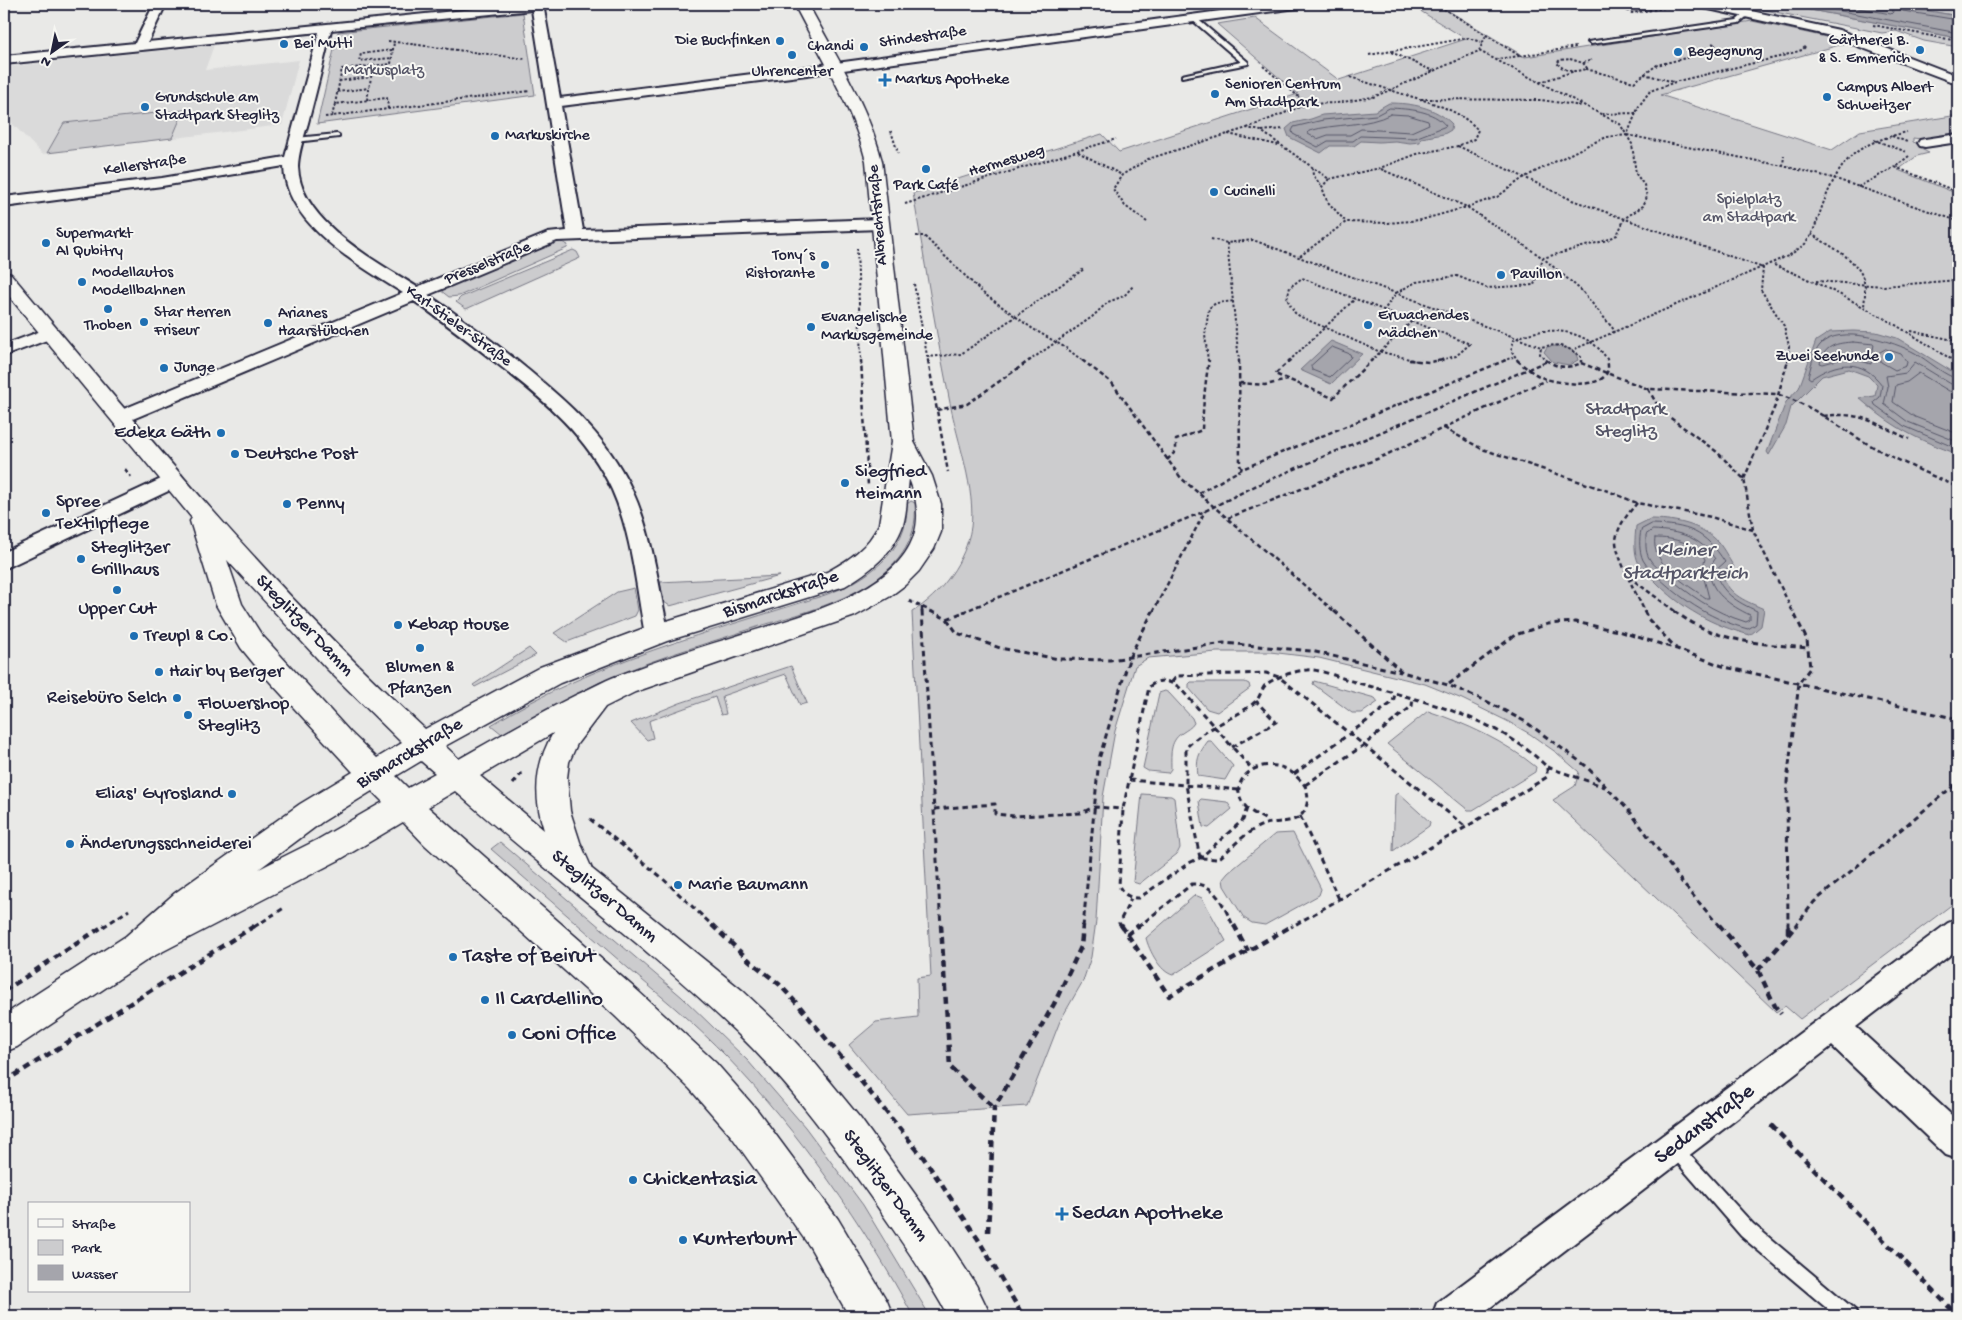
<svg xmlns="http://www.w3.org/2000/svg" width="1962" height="1320" font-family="'Gochi Hand',sans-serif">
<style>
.built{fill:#dadada}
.green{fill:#ccccce;stroke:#777784}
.water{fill:#a5a5ac;stroke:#71717f}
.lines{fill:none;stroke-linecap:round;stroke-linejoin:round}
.shore{stroke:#565668;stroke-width:1}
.lane-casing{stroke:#22223b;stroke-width:4}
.street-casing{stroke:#22223b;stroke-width:4}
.secondary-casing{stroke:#22223b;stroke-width:3}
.path-far3{stroke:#22223b;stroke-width:2;stroke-dasharray:2.5 2;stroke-linecap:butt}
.path-far2{stroke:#22223b;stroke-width:2.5;stroke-dasharray:4.5 3;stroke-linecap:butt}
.path-far1{stroke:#22223b;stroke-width:3;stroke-dasharray:5.5 4;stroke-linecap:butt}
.path{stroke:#22223b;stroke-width:4.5;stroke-dasharray:7 5;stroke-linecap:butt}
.lane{fill:#f6f6f2;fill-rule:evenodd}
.street{fill:#f6f6f2;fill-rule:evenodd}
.secondary{fill:#f6f6f2;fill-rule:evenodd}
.poi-dot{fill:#1f6fb2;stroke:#f6f6f2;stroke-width:2}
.labels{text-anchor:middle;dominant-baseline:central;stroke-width:4;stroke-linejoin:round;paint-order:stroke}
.far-street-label{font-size:16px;fill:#22223b;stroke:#f6f6f2}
.far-poi-label{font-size:16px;fill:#22223b;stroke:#f6f6f2;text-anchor:start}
.far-park-label{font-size:16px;fill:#555567;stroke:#f6f6f2}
.park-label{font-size:19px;fill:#555567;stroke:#f6f6f2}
.poi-label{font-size:19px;fill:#22223b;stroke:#f6f6f2;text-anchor:start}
.street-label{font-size:19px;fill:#22223b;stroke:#f6f6f2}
.water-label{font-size:20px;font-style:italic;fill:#565668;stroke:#f6f6f2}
.near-poi-label{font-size:22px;fill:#22223b;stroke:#f6f6f2;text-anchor:start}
.near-street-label{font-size:22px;fill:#22223b;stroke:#f6f6f2}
</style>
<rect width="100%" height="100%" fill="#e9e9e7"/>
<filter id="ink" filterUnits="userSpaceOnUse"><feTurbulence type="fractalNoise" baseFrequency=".02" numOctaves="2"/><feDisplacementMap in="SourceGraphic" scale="10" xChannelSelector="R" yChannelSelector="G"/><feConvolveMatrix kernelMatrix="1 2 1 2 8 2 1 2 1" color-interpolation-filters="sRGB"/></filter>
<g filter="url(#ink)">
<path class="built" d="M214 45 205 70 299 60 282 125 42 154 4 115V99L9 91H4V67Z"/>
<path class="green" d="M1409 4H1437L1525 57 1752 21 1826 37 1843 44 1660 95 1832 150 1860 131 1958 115V134L1929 140 1913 138V142L1925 146 1923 150 1929 153 1917 156 1898 170 1958 194V900L1800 1019 1785 1006 1776 1012 1553 800 1575 786 1579 772 1557 753 1530 734 1507 721 1462 699 1425 684 1319 658 1270 652H1217L1148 658 1135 666 1115 731 1103 797 1096 921 1091 957 1083 981 1060 1021 1027 1106 907 1114 849 1045 876 1022 918 1017 917 978 931 976 912 612C941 595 966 560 971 527 976 490 957 440 950 403 936 334 925 263 913 193L1102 134 1119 152 1298 94 1217 24 1255 18 1339 80 1466 39Z
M1617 4H1675L1679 5 1633 12Z
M1734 4H1779L1958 38V47L1924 41 1896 31 1882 33Z
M1890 4H1942L1958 6V16Z
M523 13 535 95 317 124 338 32Z
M184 110 172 138 47 153 64 123Z
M560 241 568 245 567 248 459 296 449 297 440 290 547 244Z
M573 250 577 252 580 258 466 309 456 302 461 297Z
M911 501 915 503C922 584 819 608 760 626 721 639 682 650 645 664 594 683 548 707 502 734L491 725C594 661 711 632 825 595 865 581 909 552 907 504Z
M780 576 670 606 664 602 660 582Z
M634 588 638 610 635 616 567 642 554 633 617 592Z
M529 648 536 655 475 687 473 685Z
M791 666 807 703 800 705 786 674 722 696 726 714 721 715 715 697 649 721 653 738 647 740 631 723 680 703Z
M1314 681 1375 698 1378 702 1362 713H1352L1313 684Z
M1191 682H1245L1249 684 1250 688 1217 712 1207 709 1189 688V684Z
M1165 691 1169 693 1192 718 1194 723C1191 728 1186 730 1182 733 1169 741 1171 756 1171 769L1168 773 1148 771 1143 768 1159 693Z
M1428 711C1467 724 1504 741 1536 767L1535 772 1473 810H1468L1387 744Z
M1208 741H1211L1233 766 1225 780 1198 776C1196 760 1198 754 1208 741Z
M1398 793 1430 822 1429 826 1393 851 1395 795Z
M1142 794 1171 796 1174 798 1180 848 1177 854 1139 884 1133 882Z
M1201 799 1227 802 1232 809 1209 828 1203 827 1199 801Z
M1293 833 1321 889 1319 895 1265 925 1252 923 1244 918 1224 886 1223 879 1228 873 1275 834Z
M500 842 682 997 748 1061 805 1127 863 1205 930 1316H913C863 1223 800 1133 726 1056 698 1027 667 1001 636 975 588 933 539 891 491 849Z
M1195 895 1202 898 1226 941 1173 975C1160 972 1149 950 1146 938Z"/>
<path class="water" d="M1779 4H1890L1958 16V38Z
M1389 103C1411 103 1436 107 1452 124L1451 130 1444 134 1421 138 1420 142 1410 143 1395 141 1379 142 1361 141 1354 146H1330L1321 153 1289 137 1286 129 1293 123 1311 119 1322 115 1375 111Z
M1853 331 1876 332 1897 338 1958 375V454C1917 440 1892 427 1859 398L1875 396 1877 385 1868 376 1849 369 1822 376 1791 407 1786 425 1769 455 1767 452 1786 402 1799 388 1816 341 1830 332Z
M1331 341 1362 354 1331 384 1300 370Z
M1552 346C1563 346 1576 348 1578 360L1569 365 1553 362 1544 352 1547 347Z
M1650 519C1672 519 1695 523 1713 537 1722 544 1728 558 1734 567L1720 571C1729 595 1741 599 1764 609L1761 626 1750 635C1712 625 1682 609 1655 581 1650 576 1643 570 1639 564 1633 552 1635 539 1636 526Z"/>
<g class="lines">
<path class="shore" d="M1804 4 1958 33
M1836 4 1891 14 1893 12 1892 4
M1898 4 1899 8 1903 11 1958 20
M1390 108C1408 109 1434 110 1446 126L1415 138 1360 136 1353 141H1328L1318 147 1293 134 1292 131 1294 127 1323 120 1376 115Z
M1391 114 1408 115 1428 121 1429 124 1411 132 1361 129 1350 135H1328L1317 139 1308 134 1309 131C1336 123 1366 127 1391 114Z
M1853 342 1874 344 1871 364 1848 357 1823 364 1820 363C1824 345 1837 343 1853 342Z
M1332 347 1350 354 1351 357 1330 377 1312 370 1311 366Z
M1886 349 1901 354 1907 362 1906 366 1895 370 1881 362 1877 354Z
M1958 379C1943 375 1929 361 1915 353 1895 342 1839 323 1820 345 1813 353 1811 367 1808 377L1811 379C1837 361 1862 358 1882 385L1880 397 1874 402 1875 405 1904 426 1958 449
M1958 385 1951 384 1915 362 1906 373 1886 376 1888 387 1884 404 1908 422 1958 442
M1958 393 1949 391 1919 373 1907 382 1896 385 1893 402 1915 417 1958 434
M1652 524C1688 525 1705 531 1725 562L1715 571C1721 593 1737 602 1757 611L1756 624 1748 629C1713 620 1685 602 1659 578 1653 573 1647 567 1643 560 1639 551 1639 540 1641 530Z
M1653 530C1679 531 1700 537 1715 559L1709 569C1709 592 1731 606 1750 615V620L1746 622C1713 612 1689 595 1663 572 1658 568 1652 564 1649 558 1645 551 1646 543 1646 535Z
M1655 538C1674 538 1694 542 1705 559L1702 571 1709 598H1706C1688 585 1650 564 1655 538Z"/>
<defs>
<path id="lane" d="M1746 12 1751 13 1739 23 1591 44 1588 42 1737 20Z
M1191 17H1195L1248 62V64L1182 77V75L1241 62 1191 19Z
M337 134 339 135V137L296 142 293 140 296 138Z
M1674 1140 1679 1143 1753 1224 1855 1310 1857 1316H1836L1741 1236 1669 1153 1666 1148 1669 1143Z"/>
<path id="street" d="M154 4H166L148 42 524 4H543L560 98 807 67 1272 4H1302L1296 8 807 75 561 106 583 230 880 219 886 221 888 224 886 227 880 229 557 241 428 295C457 314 484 335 511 356 559 395 606 433 632 490 653 535 658 586 669 634L665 640 657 643 649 640 645 634C636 586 632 535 612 490 588 437 544 400 499 365 471 343 443 321 414 301L128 421 121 423 114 421 111 417 114 413 403 293C359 265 285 225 284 166L162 186 4 207V197L162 178 285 157 319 32 4 64V56L135 43ZM532 10 567 231 548 233 417 287C376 261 300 222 298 167 298 153 304 137 308 123 316 92 324 61 331 30Z
M1698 4H1719L1839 30 1958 76V84L1831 36 1704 8Z
M1958 134V142L1925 147 1920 146 1918 143 1920 140 1925 139Z
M49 328 55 329 58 333 55 337 4 356V345Z
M174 473 181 475 184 480 181 485 4 569V552Z
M1958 919V949L1856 1027 1958 1121V1159L1946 1155 1832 1046 1479 1316H1432L1437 1303 1948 923Z"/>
<path id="secondary" d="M794 4H808C835 55 868 105 882 161L914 442 932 476 941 504V532L934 549 919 571 905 585 889 597 855 616 635 692 605 707 577 744 569 762 567 778 570 811 580 842 592 869 743 991 781 1027 814 1062 860 1118 935 1222 976 1285 991 1316H948C925 1274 897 1235 870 1196 829 1138 787 1081 736 1032 647 946 547 873 455 791L428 807 639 992 716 1063 758 1111 838 1219 887 1301 893 1316H849L810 1247 767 1186 732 1137 690 1089 615 1016 425 845 403 822 339 860 150 958 17 1047 4 1052V1015L126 936 175 893 300 804 353 772 259 670 241 648 216 605 190 521 192 518 4 290V272L11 274C143 431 273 590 425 729L540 667 647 627 827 572C849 560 868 548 879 524L892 442 866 161C852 105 820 55 794 4ZM909 479C918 500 921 524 910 545 884 596 794 618 743 634 701 647 658 660 617 676 603 681 590 689 576 695 536 715 498 737 459 759L445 746 560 683 667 641 845 586C870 571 893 554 903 525 907 511 907 494 909 479ZM227 560 327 669 402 743 377 758 350 732 261 634 242 604ZM553 733C535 764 533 796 544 830L480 776ZM421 761 435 773 408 788 396 776ZM372 791 383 802 317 840 259 869 322 822Z"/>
</defs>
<use href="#lane" class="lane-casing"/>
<use href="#street" class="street-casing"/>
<use href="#secondary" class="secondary-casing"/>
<path class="path-far3" d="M1436 4 1520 56 1497 59
M1615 4 1632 13 1684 5
M1873 25 1958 41
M388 41 526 59
M392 50 361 54 359 61 392 58
M1479 51 1486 35
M1391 52 1433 71
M1369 55 1468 38 1481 42
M1520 56 1576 47
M1570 59 1583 63 1587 68C1576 73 1565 72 1557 63L1560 60Z
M1583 63 1592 60
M1263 66 1307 104
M1586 69 1634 82 1657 65 1690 57 1699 51H1708L1716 45 1712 43
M1644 74 1674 82
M1350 77 1390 90 1479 51 1620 124 1632 144 1636 174 1644 185 1647 197 1643 206 1625 218 1617 235 1607 240 1543 258 1534 285 1487 288 1457 276 1416 282 1396 293 1384 310
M339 81 371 77
M1540 82 1575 71
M337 92 369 88
M1421 99 1541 100 1582 106
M367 100 373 66
M388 109 387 98 335 104 342 69 391 64 394 42
M1602 114 1636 113
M332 116 335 104
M325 117 530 91
M1247 128 1307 104 1337 103 1373 97 1390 90C1420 100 1456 106 1478 130L1474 139 1458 146 1572 200 1763 268 1761 290 1784 326 1789 346 1788 361
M891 131 898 153
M1262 131 1284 129
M1228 134 1278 145
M1627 135 1783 166 1833 178 1958 221
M1892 136 1907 142
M1874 140 1907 152
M1078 152 1122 175
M1909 156 1895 167 1958 192
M1783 166 1784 155
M1312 168 1313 175 1322 187
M1381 169 1467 207 1543 258 1582 291 1615 331
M1329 179 1322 187 1327 201 1346 222
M1858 187 1895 167
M1952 189 1958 185
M905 204 1116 139
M1147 222 1125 206 1113 189 1122 175 1148 159 1247 128 1261 131 1329 179 1380 168 1417 154 1458 146
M1811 234C1828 245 1856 258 1863 278 1866 287 1865 297 1864 306
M916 236H924L983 293 1033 329 1066 348 1083 361
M1211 239 1227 243 1253 240 1541 347
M1227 243 1239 361
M857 248 861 361
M1300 256 1346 222 1388 223 1421 220 1467 207 1497 197 1523 178 1588 145 1607 137 1627 135 1639 106 1650 91 1678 81 1779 57 1802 50 1806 46
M1774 265C1838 290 1896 324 1954 361
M1816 281 1884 286 1958 280
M914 284 928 361
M1911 331 1958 341
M1575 349 1790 255 1805 244 1810 237C1816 226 1819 215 1823 204 1842 156 1857 144 1907 132
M927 357 961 354 1084 269
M1029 361 1092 317 1108 302 1124 296 1133 286
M1208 361 1205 335 1209 308 1216 303 1234 301
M1289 361 1355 299
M1371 361 1412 321
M1417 361 1378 351 1301 317 1295 313 1287 299 1290 287 1302 278 1470 344 1456 356 1437 361
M1503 361 1513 357
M1518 361 1511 350 1514 340C1543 323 1591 329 1608 361
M1547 361 1540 354 1541 347C1558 343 1567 346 1581 357V361"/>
<path class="path-far2" d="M861 360 868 486
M928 360 948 472
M1082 360 1112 383 1181 478 1335 612
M1239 360 1240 465 1242 469
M1290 360 1275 374 1333 398 1372 360
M1409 360 1429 362 1444 360
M1517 360C1526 368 1535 375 1546 379 1563 384 1616 392 1607 360
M1546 360C1557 368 1569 369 1581 363V360
M1952 360 1958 364
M1581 363 1648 389 1776 394C1808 403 1833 423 1861 440 1892 458 1925 473 1958 487
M1240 383 1265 385 1288 380
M1648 389 1661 411 1717 452 1744 479 1753 530 1793 612
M937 410 967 404 1030 360
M1823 416C1863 411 1875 424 1909 439
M1444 428 1482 449 1608 491 1637 503 1711 517 1753 530
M1167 460 1176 451V440L1202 430C1203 406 1205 384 1209 360
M125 469 131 477
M1744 479 1775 406 1788 360
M1199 493 1242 469 1506 360
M1637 503C1628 514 1618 525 1616 540 1615 555 1638 597 1645 612
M1228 518 1377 459 1546 380
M1629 577 1676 612
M909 601 933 612
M922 607V612
M963 612 1205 511 1255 486 1547 361
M1153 612 1205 511"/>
<path class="path-far1" d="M922 611 941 927
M930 611 947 619 966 611
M1334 611 1402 672 1448 685 1486 701 1526 722 1586 766 1631 813 1684 885 1720 927
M1644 611 1648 619 1676 648
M1674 611C1718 643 1756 643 1808 648
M947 619 957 633 1000 648 1059 659 1110 660 1224 643 1311 651 1401 672
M1172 682 1177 676 1266 673 1279 677 1466 827
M1449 684 1515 635 1548 624 1575 622 1618 631 1677 649 1725 667 1958 719
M1232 747 1276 722 1256 701
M1547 767 1605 787
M1294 774 1393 702 1395 694
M1129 780 1239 790
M513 784 522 773
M1305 785 1364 745 1412 706 1413 698
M1247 808 1243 820 1200 858 1189 863 1139 898C1129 898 1124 895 1119 886L1123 809 1149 687C1159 678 1168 680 1179 687L1251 768
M934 809 995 804V814L1015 816 1081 813 1094 807 1123 809
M1300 816 1339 899
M590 819 660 876 714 927
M1200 858 1186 785V748C1206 726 1234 720 1255 702 1261 697 1261 687 1268 683 1279 676 1294 671 1307 670 1318 668 1343 679 1355 682 1421 701 1496 716 1547 767V777L1466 827 1291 927
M1201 858 1218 859C1232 848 1246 831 1263 825 1276 820 1294 825 1303 813 1308 806 1309 796 1306 788 1304 783 1300 780 1296 776 1266 748 1219 781 1248 809 1254 814 1262 817 1268 821
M103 927 129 910
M254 927 284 908
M1083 927 1099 759 1130 656 1153 611
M1122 927 1119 923 1131 899
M1138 927 1192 884C1216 882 1224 908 1234 927
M1788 927 1787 782 1799 683 1810 668 1807 640 1793 611
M1795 927 1814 902 1958 782"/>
<path class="path" d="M712 925 750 961 779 984 801 1008 923 1157 978 1239 1023 1316
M941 925 950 1067 994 1108
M1121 925 1169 996 1293 925
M1234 925 1248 951
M1719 925 1758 970 1775 1006 1781 1014
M1127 935 1139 925
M1788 935 1796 925
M1758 970 1788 936V925
M4 991 105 925
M4 1082 256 925
M1771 1125 1958 1316
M988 1232 994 1108 1054 1004 1081 947 1083 925"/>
<use href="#lane" class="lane"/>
<use href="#street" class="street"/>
<use href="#secondary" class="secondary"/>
</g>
</g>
<g class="poi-dot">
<circle cx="780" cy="41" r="5"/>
<circle cx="284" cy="44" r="5"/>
<circle cx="864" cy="47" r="5"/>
<circle cx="1920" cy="50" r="5"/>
<circle cx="1678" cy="52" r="5"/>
<circle cx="792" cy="55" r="5"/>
<path d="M882.5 72.5h5v5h5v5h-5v5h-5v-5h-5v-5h5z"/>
<circle cx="1215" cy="94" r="5"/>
<circle cx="1827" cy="97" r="5"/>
<circle cx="145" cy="107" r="5"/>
<circle cx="495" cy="136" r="5"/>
<circle cx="926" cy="169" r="5"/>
<circle cx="1214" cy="192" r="5"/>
<circle cx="46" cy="243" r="5"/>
<circle cx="825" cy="265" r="5"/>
<circle cx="1501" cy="275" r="5"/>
<circle cx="82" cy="282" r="5"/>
<circle cx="108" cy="309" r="5"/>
<circle cx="144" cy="322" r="5"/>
<circle cx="268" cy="323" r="5"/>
<circle cx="1368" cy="325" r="5"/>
<circle cx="811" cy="327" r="5"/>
<circle cx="1889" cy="357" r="5"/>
<circle cx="164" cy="368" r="5"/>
<circle cx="221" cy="433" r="5"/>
<circle cx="235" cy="454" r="5"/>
<circle cx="845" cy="483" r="5"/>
<circle cx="287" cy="504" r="5"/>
<circle cx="46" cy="513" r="5"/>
<circle cx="81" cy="559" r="5"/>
<circle cx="117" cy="590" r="5"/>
<circle cx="398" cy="625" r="5"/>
<circle cx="134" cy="636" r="5"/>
<circle cx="420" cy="648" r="5"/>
<circle cx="159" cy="672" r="5"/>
<circle cx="177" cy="698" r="5"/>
<circle cx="188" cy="715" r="5"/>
<circle cx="232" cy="794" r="5"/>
<circle cx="70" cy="844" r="5"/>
<circle cx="678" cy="885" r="5"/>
<circle cx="453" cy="957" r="5"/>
<circle cx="485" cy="1000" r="5"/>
<circle cx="512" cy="1035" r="5"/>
<circle cx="633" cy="1180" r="5"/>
<path d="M1059.5 1206.5h5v5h5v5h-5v5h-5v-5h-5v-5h5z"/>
<circle cx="683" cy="1240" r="5"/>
</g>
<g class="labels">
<g class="far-street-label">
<text transform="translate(923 38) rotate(-8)">Stindestraße</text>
<text transform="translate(1007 162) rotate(-17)">Hermesweg</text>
<text transform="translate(145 166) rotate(-8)">Kellerstraße</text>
<text transform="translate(879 215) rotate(-95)">Albrechtstraße</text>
<text transform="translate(488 264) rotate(-22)">Presselstraße</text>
<text transform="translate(458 327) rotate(36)">Karl-Stieler-Straße</text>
</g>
<g class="far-poi-label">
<text x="770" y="41" text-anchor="end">Die Buchfinken</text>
<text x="1910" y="41" text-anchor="end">Gärtnerei B.<tspan x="1910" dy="18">&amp; S. Emmerich</tspan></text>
<text x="294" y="44">Bei Mutti</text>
<text x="854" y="47" text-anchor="end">Chandi</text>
<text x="1688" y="52">Begegnung</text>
<text x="792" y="72" text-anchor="middle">Uhrencenter</text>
<text x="895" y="80">Markus Apotheke</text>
<text x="1225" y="85">Senioren Centrum<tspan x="1225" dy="18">Am Stadtpark</tspan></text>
<text x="1837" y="88">Campus Albert<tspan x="1837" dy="18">Schweitzer</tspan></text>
<text x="155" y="98">Grundschule am<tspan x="155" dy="18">Stadtpark Steglitz</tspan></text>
<text x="505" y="136">Markuskirche</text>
<text x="926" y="186" text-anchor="middle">Park Café</text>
<text x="1224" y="192">Cucinelli</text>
<text x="56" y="234">Supermarkt<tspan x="56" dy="18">Al Qubitry</tspan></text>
<text x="815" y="256" text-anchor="end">Tony´s<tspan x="815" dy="18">Ristorante</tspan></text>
<text x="92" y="273">Modellautos<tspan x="92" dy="18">Modellbahnen</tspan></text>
<text x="1511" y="275">Pavillon</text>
<text x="154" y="313">Star Herren<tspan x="154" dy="18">Friseur</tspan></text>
<text x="278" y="314">Arianes<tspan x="278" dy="18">Haarstübchen</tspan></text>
<text x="1378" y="316">Erwachendes<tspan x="1378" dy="18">Mädchen</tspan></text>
<text x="821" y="318">Evangelische<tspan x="821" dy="18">Markusgemeinde</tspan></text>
<text x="108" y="326" text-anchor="middle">Thoben</text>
<text x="1879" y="357" text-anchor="end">Zwei Seehunde</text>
<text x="174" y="368">Junge</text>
</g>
<g class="far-park-label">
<text x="384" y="71">Markusplatz</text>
<text x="1749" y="200">Spielplatz<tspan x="1749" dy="18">am Stadtpark</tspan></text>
</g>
<g class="park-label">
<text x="1626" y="410">Stadtpark<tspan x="1626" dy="22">Steglitz</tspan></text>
</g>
<g class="poi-label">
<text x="211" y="433" text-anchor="end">Edeka Gäth</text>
<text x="245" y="454">Deutsche Post</text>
<text x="855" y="472">Siegfried<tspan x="855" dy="22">Heimann</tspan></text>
<text x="56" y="502">Spree<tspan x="56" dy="22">Textilpflege</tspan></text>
<text x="297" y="504">Penny</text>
<text x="91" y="548">Steglitzer<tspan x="91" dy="22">Grillhaus</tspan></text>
<text x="117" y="609" text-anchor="middle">Upper Cut</text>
<text x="408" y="625">Kebap House</text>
<text x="144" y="636">Treupl &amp; Co.</text>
<text x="420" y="667" text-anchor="middle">Blumen &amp;<tspan x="420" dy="22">Pfanzen</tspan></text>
<text x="169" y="672">Hair by Berger</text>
<text x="167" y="698" text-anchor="end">Reisebüro Selch</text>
<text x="198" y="704">Flowershop<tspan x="198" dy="22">Steglitz</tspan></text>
<text x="222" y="794" text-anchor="end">Elias' Gyrosland</text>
<text x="80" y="844">Änderungsschneiderei</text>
<text x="688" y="885">Marie Baumann</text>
</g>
<g class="street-label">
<text transform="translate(781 595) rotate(-18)">Bismarckstraße</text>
<text transform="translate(304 626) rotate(46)">Steglitzer Damm</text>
<text transform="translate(410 754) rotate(-31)">Bismarckstraße</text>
<text transform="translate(604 897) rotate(40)">Steglitzer Damm</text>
<text transform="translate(885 1186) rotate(54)">Steglitzer Damm</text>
</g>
<g class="water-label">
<text x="1685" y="551">Kleiner<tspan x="1685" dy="23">Stadtparkteich</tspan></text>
</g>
<g class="near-poi-label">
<text x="463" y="957">Taste of Beirut</text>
<text x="495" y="1000">Il Cardellino</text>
<text x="522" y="1035">Coni Office</text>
<text x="643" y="1180">Chickentasia</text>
<text x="1072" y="1214">Sedan Apotheke</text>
<text x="693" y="1240">Kunterbunt</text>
</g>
<g class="near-street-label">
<text transform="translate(1705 1125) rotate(-37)">Sedanstraße</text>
</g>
</g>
<rect width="1962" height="1320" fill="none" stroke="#f6f6f2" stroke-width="20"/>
<rect x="10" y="10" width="1942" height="1300" fill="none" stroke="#22223b" stroke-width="2" filter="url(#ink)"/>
<rect x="28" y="1202" width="162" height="90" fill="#f6f6f2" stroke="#a1a1a9"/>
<rect x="38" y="1219" width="25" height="8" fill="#f6f6f2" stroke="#a1a1a9"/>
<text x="72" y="1228" font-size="15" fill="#22223b">Straße</text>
<rect x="38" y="1240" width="25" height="15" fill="#ccccce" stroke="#a1a1a9"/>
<text x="72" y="1252" font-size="15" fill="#22223b">Park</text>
<rect x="38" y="1265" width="25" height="15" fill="#a5a5ac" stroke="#a1a1a9"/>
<text x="72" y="1278" font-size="15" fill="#22223b">Wasser</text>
<g transform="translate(52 52) rotate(213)" stroke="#f6f6f2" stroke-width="4" paint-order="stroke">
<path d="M0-4L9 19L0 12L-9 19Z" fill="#22223b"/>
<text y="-8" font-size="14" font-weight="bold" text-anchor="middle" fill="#22223b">N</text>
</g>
</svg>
